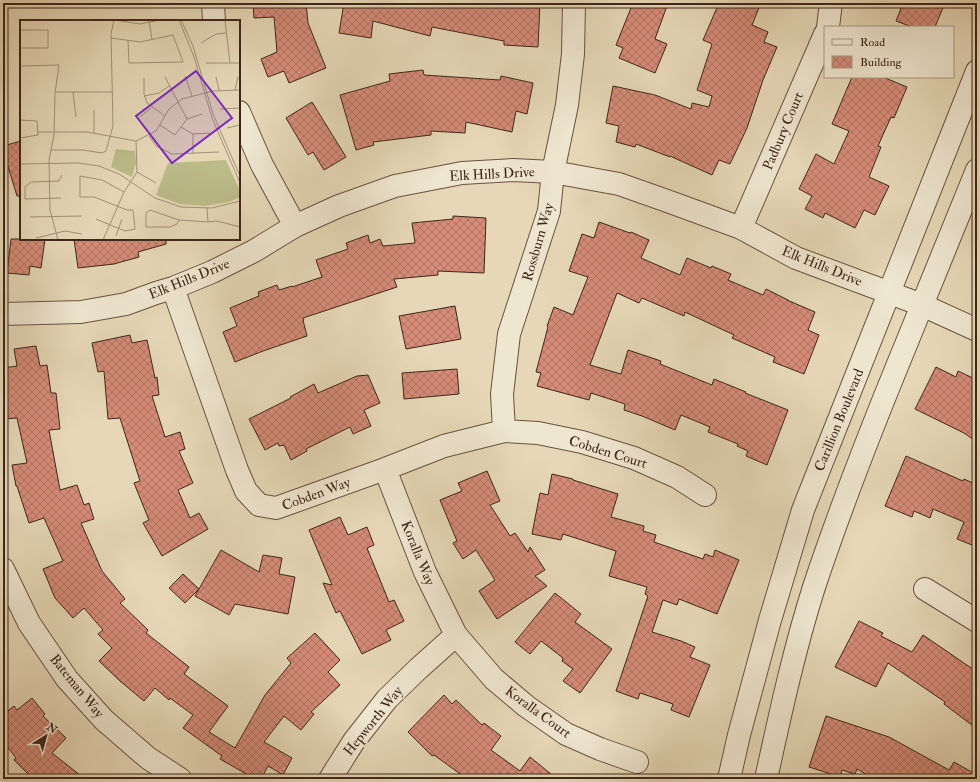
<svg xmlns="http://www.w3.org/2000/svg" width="980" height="782" font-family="'IM FELL Double Pica',serif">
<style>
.building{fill:url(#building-cross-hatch);stroke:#3f261a}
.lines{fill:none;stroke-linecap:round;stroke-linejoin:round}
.street-casing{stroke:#695241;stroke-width:24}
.street{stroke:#efe6d0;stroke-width:22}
.labels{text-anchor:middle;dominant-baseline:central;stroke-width:3;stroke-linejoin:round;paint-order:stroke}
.street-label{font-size:14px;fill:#3f261a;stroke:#efe6d0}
.inset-road{fill:none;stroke:#a39178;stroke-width:1}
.view{fill:#7b2cbf;fill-opacity:0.15;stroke:#7b2cbf;stroke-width:2}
.inset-edge{fill:none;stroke:#3f261a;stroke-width:2}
</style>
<defs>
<pattern id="building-cross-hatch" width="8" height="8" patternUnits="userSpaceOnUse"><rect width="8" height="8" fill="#d58c78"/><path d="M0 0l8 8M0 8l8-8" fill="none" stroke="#ae7262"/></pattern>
</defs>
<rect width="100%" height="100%" fill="#e6d8b7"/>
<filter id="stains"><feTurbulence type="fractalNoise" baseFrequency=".005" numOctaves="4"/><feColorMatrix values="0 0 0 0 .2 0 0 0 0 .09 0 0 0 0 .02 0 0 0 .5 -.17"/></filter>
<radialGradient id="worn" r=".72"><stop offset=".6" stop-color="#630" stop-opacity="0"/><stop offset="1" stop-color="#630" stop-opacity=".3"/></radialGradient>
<path class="building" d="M253 3H306L308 23 326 68 289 83 284 71 268 77 261 59 277 52 274 17 254 18Z
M344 3H438L454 7 455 3H540L538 47 504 45V41L432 27 430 36 373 21 371 38 339 33Z
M633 3H668L655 39 667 44 655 73 619 58 623 48 616 45Z
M719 3H761L752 25 768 32 764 42 777 47 763 80 747 128 730 164 719 160 712 175 670 156V157L636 144 635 147 616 142 619 126 606 123 613 86 655 95 691 109 692 103 709 107 712 96 697 90 712 44 703 40Z
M903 3H945L935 27H912L896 21Z
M423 70 424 75 500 80 501 76 533 83 527 114 516 111 512 132 466 122 465 133 431 131V135L373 142 374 145 356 150 340 95 390 81 389 74Z
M852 77H883L907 87 894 118 891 117 878 146 881 147 869 177 889 186 875 215 864 210 855 228 825 213 823 218 805 209 812 196 799 189 816 154 834 164 849 131 832 124Z
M312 102 346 157 324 170 313 152 308 155 286 118Z
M21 141V196H17L3 150V146Z
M453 216 486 218 484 273 438 271V275L394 279 397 287 303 318 304 320H303L307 336 263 351 235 362 223 332 237 326 230 308 259 296 258 292 277 285 279 290 292 286V287L322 277 316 260 348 249 346 243 368 235 370 243 380 239 383 246 415 243 412 223 453 219Z
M599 222 630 233 631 232 649 240 641 258 680 275 687 258 711 268 712 266 731 274 728 280 763 295 766 289 788 300H787L815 312 808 330 819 335 804 374 773 362 775 357 732 338 734 335 685 312 684 316 642 298 639 303 617 293 590 365 621 374 628 350 661 361 660 364 712 385 714 379 746 392 745 393 788 410 767 465 746 456 748 451 737 446 738 444 708 432 710 427 681 415 675 430 642 416 624 410 625 404 591 393 589 400 537 386 541 373 536 372 548 327 547 326 554 307 573 315 588 277 569 271 582 234 594 238Z
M11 239H45L41 268 30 266 29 275 7 273Z
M74 239H166V244L138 252 139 257 114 264 78 268Z
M455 306 461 339 406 349 399 316Z
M130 335 132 343 147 340 155 378 157 377 159 395 152 396 165 437 180 432 185 449 179 451 193 483 178 490 190 518 199 513 208 529 162 556 143 523 149 520 134 483 140 481 120 418 108 419 104 371 98 372 92 343Z
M36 346 40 366 47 365 51 393H56L60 429 49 430 60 490 77 485 84 505 89 503 94 519 81 523 102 571 125 599 120 603 148 630 146 633 189 667 184 674 228 706 209 732 235 748 265 695 291 663 287 658 315 633 340 660 328 672 340 685 311 712 314 714 301 730 284 716 264 742 292 758 283 775 268 766 261 779H255L220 759 222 756 183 728 193 715 170 698 169 700 155 688 144 701 120 681 99 661 112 648 98 634 103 630 84 608 73 618 55 598 43 569 63 561 44 518 29 523 17 486H16L12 465 27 463 17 418 4 419 3 407V368L17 366 14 349Z
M936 367 956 377 958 371 977 380V442L964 433 915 409Z
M457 369 459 394 404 399 402 373Z
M368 375 380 403 364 410 371 426 353 434 350 427 306 449 307 451 291 460 284 445 279 446 278 443 265 450 249 419 291 398 290 397 314 384 318 393 357 376Z
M906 456 963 481 964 479 977 485V547L957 539 964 522 933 509 930 518 914 511 912 517 885 506Z
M487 471 500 501 490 505 510 536 515 533 528 552 530 547 545 570 535 576 547 586 497 619 479 591 495 580 476 550 463 559 453 543 457 541 440 500 462 491 458 483Z
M552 474 573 479V480L618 494 611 517 644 526 643 531 656 535 654 542 703 559 705 554 713 557 715 550 739 560 717 614 679 599 677 605 663 600 652 632 681 641 695 647 690 657 710 665 689 717 671 710 673 704 640 693 638 699 616 691 648 596 645 594 647 587 609 576 616 551 563 534 561 540 532 534 540 493 548 495Z
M340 517 348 535 367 527 374 545 367 548 389 602 394 600 404 621 386 630 391 640 362 654 340 611 336 613 323 583 332 585 309 530Z
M221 550 259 572 263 555 282 558 279 574 295 577 288 614 235 604 229 615 195 596Z
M183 574 199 589 185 603 169 588Z
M555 593 581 614 575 622 612 649 580 693 563 681 573 669 562 661 563 658 541 641 530 654 515 642Z
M859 621 883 633 881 636 912 652 923 635 977 672V729L944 704 945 702 888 663 876 687 835 667Z
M444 695 452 704 456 700 482 725 484 723 501 736 491 750 520 771 530 757 557 779H467L434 755 432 756 408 732Z
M32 698 45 714 43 716 66 738 52 753 85 779H33L14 760 16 758 3 741V715L14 706 17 710Z
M826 716 889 737 949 770 954 762 977 775V779H874L857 769 855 774 842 770 840 777 809 767Z"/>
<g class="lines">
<defs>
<path id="street" d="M213 3 214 21
M828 27 831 3
M239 112 262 165 295 226
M741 228 825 34
M173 288 237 470 246 491 259 505 276 508 385 469 444 446 504 431 538 433 582 442 634 458 677 477 705 495
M3 314 81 312 126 304 156 293 173 288 212 272 254 251 295 226 339 206 395 186 462 173 513 170 553 172 619 184 670 202 741 228 796 258 922 305 977 330
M504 431 502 394 509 334 549 211 553 172 567 105 573 54 574 3
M385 469 425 572 456 635 494 679 526 706 566 734 600 749 637 762
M3 569 29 623 67 679 104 720 148 758 180 779
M925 589 977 621
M330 779 354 741 387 699 418 669 456 635
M729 779 739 735 770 620 803 510 977 71
M766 779C780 715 794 650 814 587 841 506 872 427 905 347 929 288 953 229 977 170"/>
</defs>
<use href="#street" class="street-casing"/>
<use href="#street" class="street"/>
</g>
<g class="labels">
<g class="street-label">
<text transform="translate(783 131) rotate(-67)">Padbury Court</text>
<text transform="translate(492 174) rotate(-3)">Elk Hills Drive</text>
<text transform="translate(538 242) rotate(-74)">Rossburn Way</text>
<text transform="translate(822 266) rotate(22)">Elk Hills Drive</text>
<text transform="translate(189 279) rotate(-22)">Elk Hills Drive</text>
<text transform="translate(839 420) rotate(-68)">Carillion Boulevard</text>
<text transform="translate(608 452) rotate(17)">Cobden Court</text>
<text transform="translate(316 494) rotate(-20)">Cobden Way</text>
<text transform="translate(418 553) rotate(68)">Koralla Way</text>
<text transform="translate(77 686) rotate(51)">Bateman Way</text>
<text transform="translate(538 712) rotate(36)">Koralla Court</text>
<text transform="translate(373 721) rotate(-51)">Hepworth Way</text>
</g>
</g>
<g transform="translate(20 20)">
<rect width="220" height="220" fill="#e6d8b7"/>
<path d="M96 129 115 131 116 143 112 157 91 147ZM206 140 220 171V177L209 182 185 186 160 184 136 175 148 143Z" fill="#bcbc89"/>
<path class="inset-road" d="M95 0 120 4 140 0M129 0 132 20M159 0 174 37 192 98 220 163M161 0 173 26 193 94 220 156M205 0 210 43M0 10H28V28H0M91 18 120 22 153 15 163 42 109 43 108 21M181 23 196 14 206 13M186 43H220M0 46 39 45 35 73 34 115 29 140 30 190 38 220M165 56 172 76M145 57 167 99M196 57 199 70M124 58V74L127 83 145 96M215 70 218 57M35 72H92M53 72 56 97M124 76 139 73 149 66M200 89 220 88M120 97 131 88M0 100 17 101 18 115 0 118M140 105 155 115 167 99 182 94M161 107 173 114 190 113M207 108 220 105M18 112H67L116 121 136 111 149 89 162 79 193 71 220 70M74 113V90M129 116 136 126 152 134 199 132M31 130H63L82 133 86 131 93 106 91 14 94 0M173 133V114M0 144 58 143 79 146 99 154 135 178 161 187 192 188 220 181M117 152 136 163M41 178 5 179V167L11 162 39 161 42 155M10 197 62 196M76 199 105 211 115 209 113 190H107L74 177H60V156L82 160 104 172M159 200 157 204 150 207H126V193L130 190 159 200 188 202 187 188M188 202 197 201 220 207M96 216 102 199M16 218 45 211 62 214M83 220 104 172 117 152 116 121"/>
<path class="view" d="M176 51 212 98 152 143 116 96Z"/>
<rect width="220" height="220" class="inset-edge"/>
</g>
<rect width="980" height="782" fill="none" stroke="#e6d8b7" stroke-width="16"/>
<rect x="4" y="4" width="972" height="774" fill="none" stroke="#3f261a" stroke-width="2"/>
<rect x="8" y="8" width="964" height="766" fill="none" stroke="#3f261a"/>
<rect x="824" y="26" width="130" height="52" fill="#efe6d0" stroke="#a99987"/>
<rect x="832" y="39" width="20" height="6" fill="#efe6d0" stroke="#a99987"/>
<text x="860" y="46" font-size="12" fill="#3f261a">Road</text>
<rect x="832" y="56" width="20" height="12" fill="url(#building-cross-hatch)" stroke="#a99987"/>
<text x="860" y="66" font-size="12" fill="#3f261a">Building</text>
<g transform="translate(46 736) rotate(37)" stroke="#efe6d0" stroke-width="3" paint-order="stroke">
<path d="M0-3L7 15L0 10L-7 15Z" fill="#3f261a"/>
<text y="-6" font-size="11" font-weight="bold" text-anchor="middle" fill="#3f261a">N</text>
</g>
<rect width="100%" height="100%" filter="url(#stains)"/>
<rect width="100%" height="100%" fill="url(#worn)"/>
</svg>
